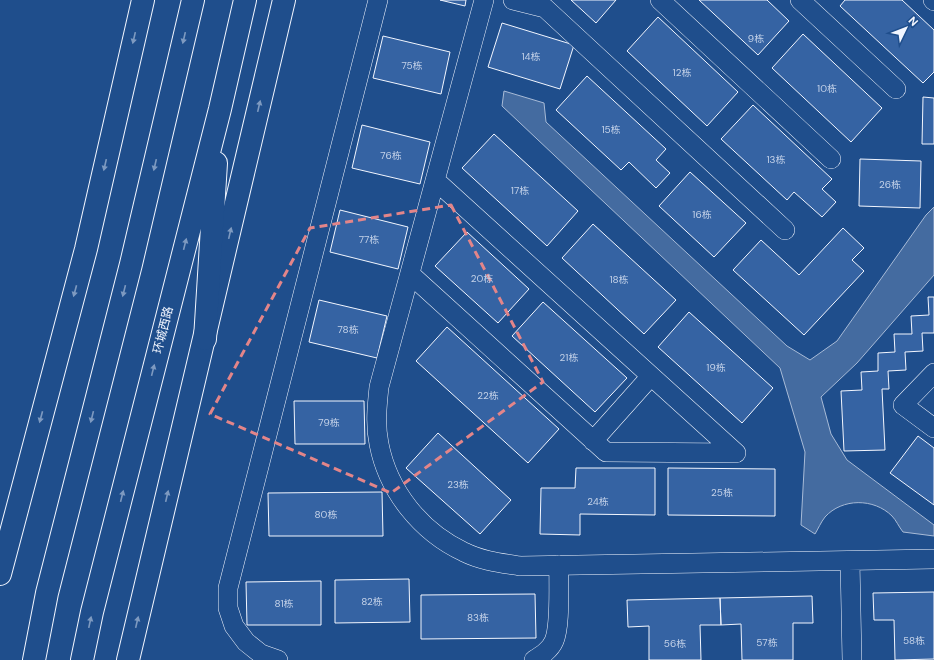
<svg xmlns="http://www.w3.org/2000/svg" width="934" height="660" font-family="'DM Sans','Noto Sans SC',sans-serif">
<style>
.water{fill:#446ba0;stroke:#a8bbd7}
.building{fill:#3563a3;stroke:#f2f6ff}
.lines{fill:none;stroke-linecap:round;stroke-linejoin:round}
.minor-casing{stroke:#f2f6ff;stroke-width:20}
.major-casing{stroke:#f2f6ff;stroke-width:24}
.highway-casing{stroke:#f2f6ff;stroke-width:24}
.minor{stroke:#1f4e8c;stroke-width:19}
.major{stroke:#1f4e8c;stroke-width:22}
.highway{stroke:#1f4e8c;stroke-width:22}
.oneway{fill:#7e9ac0}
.marked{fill:none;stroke:#e38589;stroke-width:3;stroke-dasharray:8 5;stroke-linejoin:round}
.labels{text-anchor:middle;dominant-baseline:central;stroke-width:3;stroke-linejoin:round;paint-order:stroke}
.number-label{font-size:10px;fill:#c3d1e8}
.street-label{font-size:12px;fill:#f2f6ff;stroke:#1f4e8c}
</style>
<rect width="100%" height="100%" fill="#1f4e8c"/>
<path class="water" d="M504 91 544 103 546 122 787 346 810 360 837 341 926 215 934 207V275L857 363 821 397 831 434 847 460 934 525V536L903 532C899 527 896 520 892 516 874 498 842 498 825 517 821 522 818 529 815 534L801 525 805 452 780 368 502 106Z"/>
<path class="building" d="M440 0H466L465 6Z
M571 0H616L596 23Z
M699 0H767L789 21 758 55Z
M845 0H902L934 30V72L923 83 840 6Z
M658 17 738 92 707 126 627 51Z
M502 23 574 45 560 89 488 67Z
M803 34 882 108 851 142 772 68Z
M383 36 450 52 441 94 373 78Z
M587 76 666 149 656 160 670 173 656 188 629 162 621 170 556 110Z
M923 97 934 98V144H922Z
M753 105 832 179 822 189 836 202 822 217 794 192 787 200 721 139Z
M362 125 430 142 420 184 352 168Z
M494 134 578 211 547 246 462 168Z
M860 159 921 161 920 208 859 206Z
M690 172 746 223 714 257 659 206Z
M340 210 408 227 398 269 330 252Z
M593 224 676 300 644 334 562 258Z
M843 228 864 248 852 260 864 271 804 335 733 270 761 240 799 275Z
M467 232 529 289 498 323 435 266Z
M928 297H934V333H922L923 351 905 352 906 370 888 371 889 389H882L885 450 844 451 841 391 862 390 861 372 878 371V353L895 352 894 334H912L911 316 929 315Z
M319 300 387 316 377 358 309 342Z
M543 302 627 378 595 412 512 336Z
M689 312 773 388 742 423 658 347Z
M447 327 559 429 528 463 416 361Z
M294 401H364L365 444H295Z
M438 433 511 500 480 534 406 468Z
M918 436 934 448V505L890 473Z
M576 468H655V515L580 514V535L540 534 541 488H575Z
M668 468 775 469V516L668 515Z
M382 492 383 536H269L268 493Z
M409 579 410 622 335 623V580Z
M321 581V625H247L246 582Z
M934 592V659L895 660 894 620H874L873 593Z
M535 594 536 638 421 639V595Z
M812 596 813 623H793V660H742L741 624 721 625 720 598Z
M720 598 721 625H700L701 660H649V626L628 627 627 600Z"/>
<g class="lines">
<defs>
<path id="minor" d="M484 0 379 387C377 406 375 425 379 444 388 491 421 532 464 552 482 561 501 563 520 566L934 559
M513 0 545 8 785 230
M660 0 831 159
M800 0 896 89
M933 0 934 1
M410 274 606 452 736 453 435 180
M934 373 903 405 934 428
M593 441 651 376
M850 561 852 660
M278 660 261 654 246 642 234 626 228 608V588L378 0
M534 660C542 655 550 650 554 641 561 625 558 584 559 565"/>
<path id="major" d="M0 574 86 249 143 0
M128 660 284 0"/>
<path id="highway" d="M205 339 216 163
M34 660 47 593 131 264 193 0
M82 660 92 612 220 109 245 0"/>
</defs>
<use href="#minor" class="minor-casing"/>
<use href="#major" class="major-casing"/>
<use href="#highway" class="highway-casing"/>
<use href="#minor" class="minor"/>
<use href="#major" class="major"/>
<use href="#highway" class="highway"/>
</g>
<defs><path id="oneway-solid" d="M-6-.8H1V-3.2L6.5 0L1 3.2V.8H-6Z"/></defs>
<g class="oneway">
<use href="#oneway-solid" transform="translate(134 38) rotate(103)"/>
<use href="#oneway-solid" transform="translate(184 38) rotate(103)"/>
<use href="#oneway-solid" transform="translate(259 106) rotate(-77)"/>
<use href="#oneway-solid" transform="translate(105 165) rotate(103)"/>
<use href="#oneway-solid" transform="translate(155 165) rotate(103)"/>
<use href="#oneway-solid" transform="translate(230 233) rotate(-77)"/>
<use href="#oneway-solid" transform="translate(185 244) rotate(-76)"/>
<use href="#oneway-solid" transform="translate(75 291) rotate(105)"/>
<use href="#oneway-solid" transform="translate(124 291) rotate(104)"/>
<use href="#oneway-solid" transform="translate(153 370) rotate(-76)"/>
<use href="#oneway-solid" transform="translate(41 417) rotate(105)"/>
<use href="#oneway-solid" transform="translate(92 417) rotate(104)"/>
<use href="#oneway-solid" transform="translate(122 496) rotate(-76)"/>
<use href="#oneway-solid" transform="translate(167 496) rotate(-77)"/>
<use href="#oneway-solid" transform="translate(90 622) rotate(-78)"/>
<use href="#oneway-solid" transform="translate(137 622) rotate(-77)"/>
</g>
<path class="marked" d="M451 205 543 382 391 493 210 414 310 228Z"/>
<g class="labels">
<g class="number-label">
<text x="756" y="38">9栋</text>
<text x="531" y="56">14栋</text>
<text x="412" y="65">75栋</text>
<text x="682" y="72">12栋</text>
<text x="827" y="88">10栋</text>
<text x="611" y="129">15栋</text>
<text x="391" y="155">76栋</text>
<text x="776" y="159">13栋</text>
<text x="890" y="184">26栋</text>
<text x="520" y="190">17栋</text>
<text x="702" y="214">16栋</text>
<text x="369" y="239">77栋</text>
<text x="482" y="278">20栋</text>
<text x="619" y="279">18栋</text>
<text x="348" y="329">78栋</text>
<text x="569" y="357">21栋</text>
<text x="716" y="367">19栋</text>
<text x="488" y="395">22栋</text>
<text x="329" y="422">79栋</text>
<text x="458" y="484">23栋</text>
<text x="722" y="492">25栋</text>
<text x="598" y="501">24栋</text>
<text x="326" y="514">80栋</text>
<text x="372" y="601">82栋</text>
<text x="284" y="603">81栋</text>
<text x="478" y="617">83栋</text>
<text x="914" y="640">58栋</text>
<text x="767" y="642">57栋</text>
<text x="675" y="643">56栋</text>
</g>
<g class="street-label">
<text transform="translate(163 330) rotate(-76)">环城西路</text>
</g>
</g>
<g transform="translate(906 28) rotate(47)" stroke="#1f4e8c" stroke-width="3" paint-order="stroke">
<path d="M0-3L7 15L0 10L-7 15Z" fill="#f2f6ff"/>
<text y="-6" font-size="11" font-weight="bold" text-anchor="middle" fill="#f2f6ff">N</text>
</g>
</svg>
